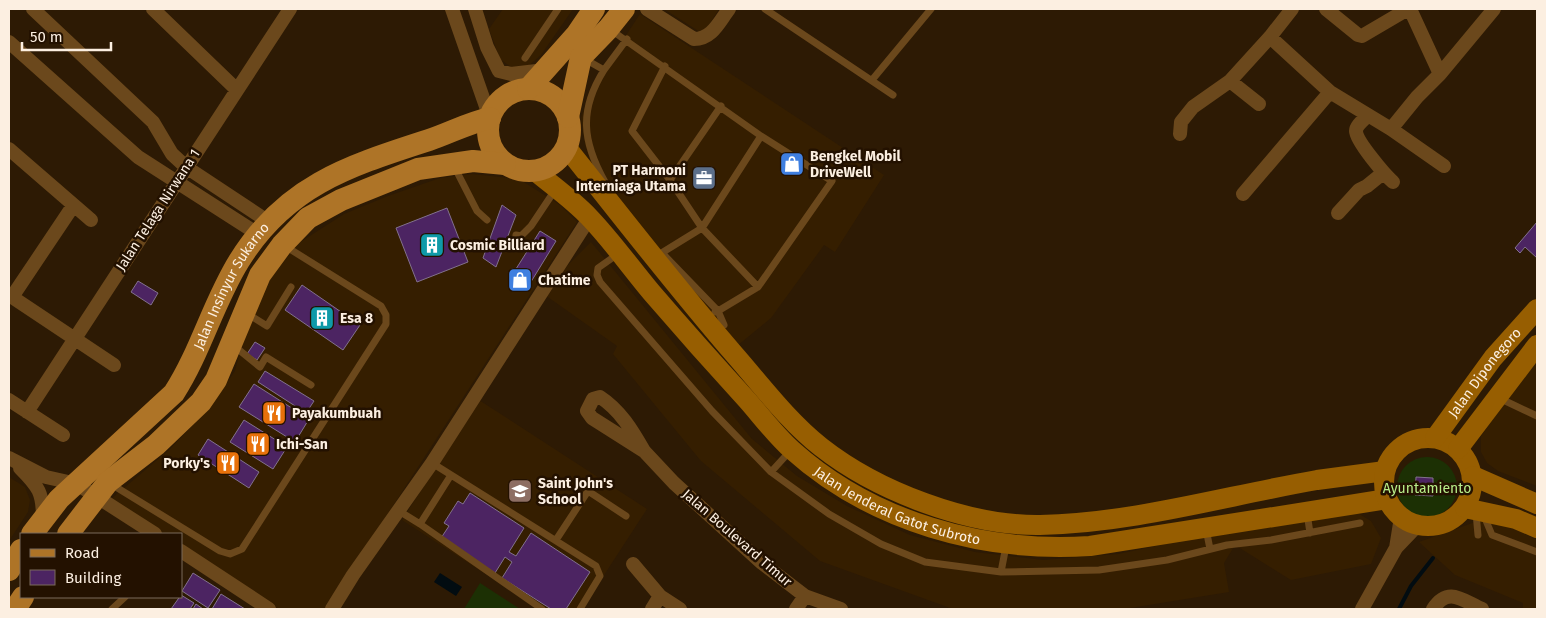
<svg xmlns="http://www.w3.org/2000/svg" width="1546" height="618" font-family="'Fira Sans',sans-serif">
<style>
.built{fill:#351e00}
.green{fill:#1c3004}
.water{fill:#020c11}
.lines{fill:none;stroke-linecap:round;stroke-linejoin:round}
.stream{stroke:#020c11;stroke-width:4}
.building{fill:#4c2462;stroke:#82718d}
.lane{stroke:#6b481c;stroke-width:7}
.street{stroke:#6b481c;stroke-width:14}
.secondary{stroke:#975e01;stroke-width:20}
.primary{stroke:#ae7427;stroke-width:22}
.labels{text-anchor:middle;dominant-baseline:central;stroke-width:5;stroke-linejoin:round;paint-order:stroke}
.poi-label{font-size:14px;font-weight:bold;fill:#fcefe1;stroke:#231100;text-anchor:start}
.street-label{font-size:14px;fill:#fcefe1;stroke:#231100}
.park-label{font-size:14px;fill:#b8ed89;stroke:#231100}
</style>
<rect width="100%" height="100%" fill="#2d1a04"/>
<path class="built" d="M503 9H573L541 55 527 67H511L500 59 489 29Z
M664 9H719L703 34Z
M640 14 884 175 835 252 824 245 771 318 737 346 595 176 585 145 581 118 592 87Z
M472 174 519 179 560 205 577 222 326 609H279L181 546V534H163L111 499 170 449 208 409 235 371 245 332 262 288 299 243 344 214 388 196 440 178Z
M591 242 752 439 797 476 847 506 910 535 975 552 1043 560 1118 554 1346 506 1371 521 1381 538 1371 564 1291 580 1235 545 1224 563 1229 592 1124 609H953L820 561 701 461 613 354 617 346 545 295 568 265Z
M1537 358V486L1498 471 1487 463 1481 452V436Z
M479 400 647 509 582 609H540L402 520Z
M9 477 25 487 30 500 28 512 9 541Z
M1478 521 1511 527 1537 540V609H1523V603L1455 575 1419 542Z"/>
<path class="green" d="M1397 487a30 30 0 1 1 60 0a30 30 0 1 1-60 0Z
M480 583 520 609H464Z"/>
<path class="water" d="M440 573 462 587 456 596 434 582Z"/>
<g class="lines">
<path class="stream" d="M1399 609 1411 586 1433 558"/>
</g>
<path class="building" d="M502 205 516 215 496 267 483 258Z
M447 208 468 262 417 282 396 228Z
M1537 222V258L1525 247 1520 253 1515 248Z
M540 231 556 241 526 290 509 280Z
M138 281 158 293 151 305 131 292Z
M302 285 360 325 343 350 285 310Z
M255 342 265 348 257 360 247 354Z
M265 371 314 401 306 413 258 382Z
M254 384 309 419 295 442 239 407Z
M244 420 287 447 273 469 230 442Z
M208 439 259 472 249 488 198 455Z
M1416 477 1433 478V496L1415 495Z
M470 493 524 528 509 552 516 556 531 533 590 572 566 609H551L502 578 512 562 505 557 495 573 441 538 449 526 444 523 458 501 463 504Z
M193 573 220 590 208 608 182 591Z
M221 594 245 609H212Z
M181 595 194 603 190 609H171Z
M196 604 203 609H193Z"/>
<g class="lines">
<path class="lane" d="M765 9 893 95
M611 30 761 136 832 181 758 287 718 311 724 325
M525 58 558 9
M583 58 604 70C579 110 582 141 605 182
M665 66 632 131 670 180
M604 70 627 39
M872 80 931 9
M721 106 670 180 702 228 758 287
M455 168 477 211 487 220
M516 235 521 236 531 226 555 190
M618 254 598 268 597 275 600 282 712 411 771 472 829 514 881 544 925 562 1001 572 1099 570 1167 560 1227 545 1271 540 1360 523
M665 256 718 311 715 312
M655 257 702 228 761 136
M248 314 267 326 291 287
M233 345 260 367 266 357 311 385
M1499 398 1537 416
M432 463 596 566 600 576 580 609
M771 472 791 450
M111 484 220 551 230 554 242 549 386 324V315L381 306 285 246
M399 511 420 524 451 475
M1307 513 1310 533
M1476 513 1478 535
M1484 516 1492 535 1537 552
M420 524 542 609
M1206 529 1210 549
M556 540 588 491 626 516
M1001 572 1006 546
M112 609 125 597"/>
<path class="street" d="M33 9 153 122 172 154 186 167 269 222
M153 9 237 90
M452 9 490 118
M475 9 487 47 499 71 511 74 545 70
M647 9 694 39C712 39 719 22 729 9
M1326 9 1358 35 1362 36 1408 9
M1270 37 1330 92 1391 129 1444 166
M9 42 138 157 258 234
M1440 74 1494 9
M1230 81 1259 104
M1368 115C1365 119 1356 125 1356 131 1356 141 1385 175 1393 182
M1391 129 1417 97 1440 74 1410 9
M1180 134 1181 122 1193 107 1230 81 1270 37 1292 9
M9 149 91 220
M1243 194 1330 92
M1338 213 1359 190 1367 186 1383 173
M9 295 114 365
M12 297 73 206
M9 400 63 435
M27 412 290 9
M644 451C632 430 620 410 600 397L593 399 587 411 592 418 644 451 674 483 762 563 805 596 841 609
M9 458 46 477 77 484 155 534
M20 468C39 487 43 493 43 519
M1396 548 1401 517
M181 551 269 609
M633 564 660 596 680 609
M332 609 353 575 432 463 590 217
M652 609 660 596
M796 609 805 596
M1362 609 1396 548 1418 525
M1433 609C1448 586 1462 600 1482 609"/>
<g class="secondary">
<path d="M567 148C622 217 676 287 734 354 762 386 788 421 821 447 877 491 968 526 1040 525 1134 523 1225 496 1317 480 1340 477 1363 474 1385 471"/>
<path id="s1" d="M535 171C553 186 573 200 589 217 612 241 631 268 652 293 683 329 715 365 747 400 762 417 776 436 792 450 872 522 984 553 1090 546L1387 499"/>
<circle cx="1428" cy="482" r="44"/>
<path id="s2" d="M1435 438 1493 358 1537 309"/>
<path d="M1458 449 1537 345"/>
<path d="M1473 476 1537 504"/>
<path d="M1465 508 1516 519 1537 528"/>
</g>
<g class="primary">
<circle cx="529" cy="130" r="41"/>
<path d="M528 89 577 34 594 9"/>
<path d="M568 117 581 57 608 29 624 9"/>
<path id="s3" d="M32 534 59 499 174 393C201 351 213 303 239 261 286 185 349 166 429 140 450 133 468 123 490 118"/>
<path d="M68 534 108 482 156 445 201 402 216 380 260 275 282 245 308 218 341 200 418 169 473 161 505 164"/>
<path d="M9 570 21 550"/>
<path d="M15 609 23 597"/>
</g>
</g>
<defs>
<symbol id="shop-square" viewBox="-11 -11 22 22"><rect x="-9" y="-9" width="18" height="18" rx="4" fill="#3f7fe0" stroke="#231100"/><path d="M-5-2.5h2.3a2.7 3.5 0 0 1 5.4 0H5L5.5 6h-11ZM-1.5-2.5h3a1.5 2.3 0 0 0-3 0Z" fill="#fff"/></symbol>
<symbol id="office-square" viewBox="-11 -11 22 22"><rect x="-9" y="-9" width="18" height="18" rx="4" fill="#5c6f8a" stroke="#231100"/><path d="M-6-3h4V-5.5h4V-3h4V5H-6ZM-1-4.5V-3h2v-1.5ZM-6 0V1H6V0Z" fill="#fff"/></symbol>
<symbol id="building-square" viewBox="-11 -11 22 22"><rect x="-9" y="-9" width="18" height="18" rx="4" fill="#0f9aa8" stroke="#231100"/><path d="M-4-6H4V6H1V3H-1V6H-4ZM-2.5-4.3h1.7v1.8h-1.7ZM.8-4.3h1.7v1.8H.8ZM-2.5-1h1.7V.8h-1.7ZM.8-1h1.7V.8H.8Z" fill="#fff"/></symbol>
<symbol id="restaurant-square" viewBox="-11 -11 22 22"><rect x="-9" y="-9" width="18" height="18" rx="4" fill="#e8710a" stroke="#231100"/><path d="M-5-6h1v4h1v-4h1v4h1v-4h1v5L-1.5 .5V6h-2V.5L-5-1ZM5-6V6H3V1.5H1.5Q1.5-4 5-6Z" fill="#fff"/></symbol>
<symbol id="school-square" viewBox="-11 -11 22 22"><rect x="-9" y="-9" width="18" height="18" rx="4" fill="#8d6e63" stroke="#231100"/><path d="M0-5L7-2L0 1L-7-2ZM-4 1L0 2.5L4 1V4Q0 6-4 4Z" fill="#fff"/></symbol>
</defs>
<g fill-rule="evenodd">
<use href="#shop-square" x="778" y="150" width="28" height="28"/>
<use href="#office-square" x="690" y="164" width="28" height="28"/>
<use href="#building-square" x="418" y="231" width="28" height="28"/>
<use href="#shop-square" x="506" y="266" width="28" height="28"/>
<use href="#building-square" x="308" y="304" width="28" height="28"/>
<use href="#restaurant-square" x="260" y="399" width="28" height="28"/>
<use href="#restaurant-square" x="244" y="430" width="28" height="28"/>
<use href="#restaurant-square" x="214" y="449" width="28" height="28"/>
<use href="#school-square" x="506" y="477" width="28" height="28"/>
</g>
<g class="labels">
<g class="poi-label">
<text x="810" y="156">Bengkel Mobil<tspan x="810" dy="16">DriveWell</tspan></text>
<text x="686" y="170" text-anchor="end">PT Harmoni<tspan x="686" dy="16">Interniaga Utama</tspan></text>
<text x="450" y="245">Cosmic Billiard</text>
<text x="538" y="280">Chatime</text>
<text x="340" y="318">Esa 8</text>
<text x="292" y="413">Payakumbuah</text>
<text x="276" y="444">Ichi-San</text>
<text x="210" y="463" text-anchor="end">Porky's</text>
<text x="538" y="483">Saint John's<tspan x="538" dy="16">School</tspan></text>
</g>
<g class="street-label">
<text transform="translate(158 210) rotate(-57)">Jalan Telaga Nirwana 1</text>
<text stroke="none"><textPath href="#s3" startOffset="322">Jalan Insinyur Sukarno</textPath></text>
<text stroke="none"><textPath href="#s2" startOffset="82">Jalan Diponegoro</textPath></text>
<text stroke="none"><textPath href="#s1" startOffset="501">Jalan Jenderal Gatot Subroto</textPath></text>
<text transform="translate(737 538) rotate(41)">Jalan Boulevard Timur</text>
</g>
<g class="park-label">
<text x="1427" y="488">Ayuntamiento</text>
</g>
</g>
<rect width="1546" height="618" fill="none" stroke="#fcefe1" stroke-width="20"/>
<rect x="20" y="533" width="162" height="65" fill="#231100" stroke="#7a6a5a"/>
<rect x="30" y="549" width="25" height="8" fill="#ae7427" stroke="#7a6a5a"/>
<text x="65" y="558" font-size="15" fill="#fcefe1">Road</text>
<rect x="30" y="570" width="25" height="15" fill="#4c2462" stroke="#7a6a5a"/>
<text x="65" y="583" font-size="15" fill="#fcefe1">Building</text>
<path d="M22 42v8h89v-8" fill="none" stroke="#fcefe1" stroke-width="2.5"/>
<text x="30" y="42" font-size="15" fill="#fcefe1" stroke="#231100" stroke-width="4" paint-order="stroke">50 m</text>
</svg>
